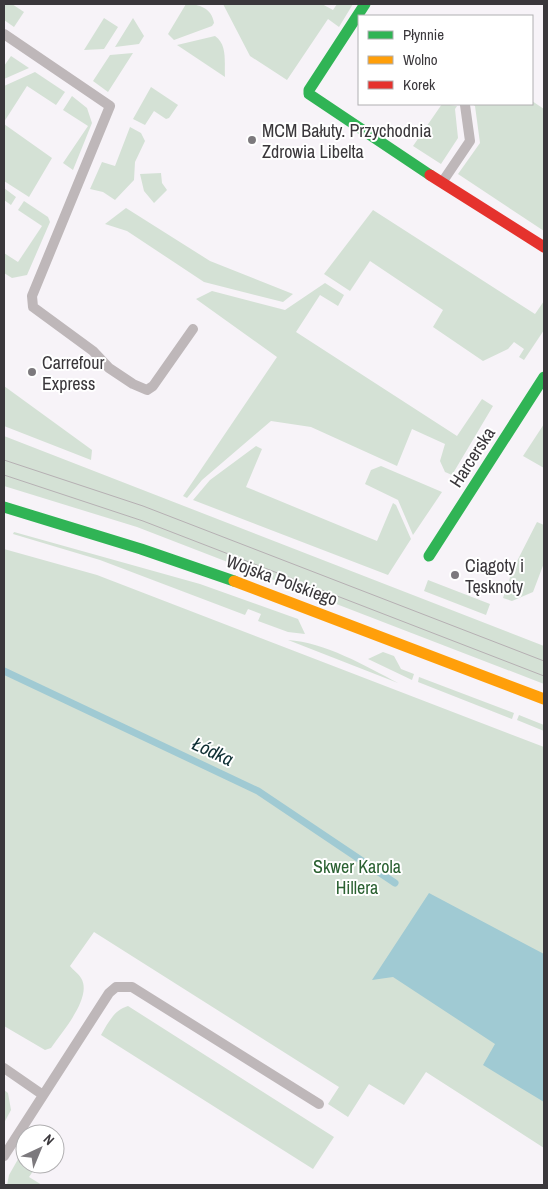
<svg xmlns="http://www.w3.org/2000/svg" width="548" height="1189" font-family="'Archivo Narrow',sans-serif">
<style>
.green{fill:#d4e1d5}
.water{fill:#a0cad3}
.lines{fill:none;stroke-linecap:round;stroke-linejoin:round}
.stream{stroke:#a0cad3;stroke-width:7}
.lane{stroke:#beb7b9;stroke-width:10}
.fast{stroke:#30b455;stroke-width:11}
.slow{stroke:#ff9f0a;stroke-width:11}
.jam{stroke:#e5322d;stroke-width:11}
.tram{stroke:#b6b0b3;stroke-width:1}
.poi-dot{fill:#7c797d;stroke:#fff;stroke-width:2}
.labels{text-anchor:middle;dominant-baseline:central;stroke-width:4;stroke-linejoin:round;paint-order:stroke}
.poi-label{font-size:18px;fill:#3a373b;stroke:#fff;text-anchor:start}
.street-label{font-size:18px;fill:#3a373b;stroke:#fff}
.park-label{font-size:18px;fill:#2b6132;stroke:#fff}
.water-label{font-size:19px;font-style:italic;fill:#0e2e33;stroke:#fff}
</style>
<rect width="100%" height="100%" fill="#f7f3f8"/>
<path class="green" d="M4 4H12L24 12 14 27 4 20Z
M186 4C199 4 212 8 214 23L212 26 174 40 168 34Z
M223 4H322L333 10 337 4H353L339 27 328 19 287 80 250 56Z
M104 18 118 27 104 49 84 50Z
M133 18 144 36 139 44 115 47Z
M215 36C228 45 224 63 225 77L177 45Z
M133 53 108 92 93 81 110 55Z
M11 56 29 68 4 79V66Z
M35 72 65 92 56 105 27 86 4 122V86Z
M151 87 178 105 169 118 166 119 154 111 145 125 133 119Z
M72 96 87 108 92 123 73 170 63 163 88 126 63 110Z
M532 101 544 109V231L458 174 480 143 475 106 472 104H532Z
M442 104 457 106 455 109 458 138 441 164 413 146Z
M4 124 52 158 29 197 4 181Z
M130 127 141 133 145 141 135 162 134 180 115 200 103 192 90 189 102 162 115 166Z
M161 173 162 183 167 190 154 203 144 191 140 174Z
M4 188 16 197 11 205 4 200Z
M24 201 48 217 50 222 27 275 12 278 4 273V253L18 262 42 226 18 210Z
M126 208 210 261 293 294 283 302 204 282 127 231 105 224Z
M373 210 535 314 544 301V330L524 360 519 357 524 349 514 342 508 349 483 361 433 327 443 310 370 261 350 291 324 274Z
M325 283 344 295 338 306 320 295 296 332 457 436 482 399 493 406 452 475 445 472 440 461 445 444 412 429 397 466 311 427 271 421 202 480 187 498 183 496 277 357 196 299 212 291 285 310Z
M4 386 92 450 91 460 4 426Z
M544 424V468L523 456Z
M4 436 544 646V684L137 527 4 486Z
M256 446 262 449 246 487 377 541 393 503 396 505 411 539 388 575 193 500 210 480Z
M381 466 442 492 413 535 398 500 365 484 371 470Z
M537 522 544 525V563L533 592 512 601 503 598 513 569Z
M14 532 200 584 298 619 305 634 288 632 258 621 261 614 248 609 245 615 100 560 13 534Z
M4 549 97 575 544 747V1148L426 1072 404 1105 369 1084 348 1117 328 1104 339 1087 94 932 70 966C73 970 79 974 81 978 93 997 62 1032 51 1048L45 1050 4 1026Z
M428 580 490 604 486 615 424 591Z
M288 640C324 642 366 666 398 683Z
M383 652 394 656 401 669 414 674 412 680 368 659Z
M419 677 514 713 512 719 418 682Z
M519 715 544 725V731L517 720Z
M128 1006 334 1137 313 1169 101 1035C108 1023 114 1010 128 1006Z
M4 1090 8 1093 11 1110 4 1123Z
M25 1147V1164H38L29 1177 42 1185H7L9 1175Z"/>
<path class="water" d="M429 893 544 954V1102L483 1065 495 1044 393 977 372 980Z"/>
<g class="lines">
<path class="stream" d="M4 671 258 791 395 883"/>
<path class="lane" d="M4 34 110 106 32 296 33 307 93 351 109 368 133 384 147 390 153 386 193 329
M443 181 470 141 465 105
M4 1068 43 1095
M4 1156 109 993 116 987H132L319 1104"/>
<path class="fast" d="M365 4 309 90V94L430 175
M4 507 141 549 234 581
M429 556 544 377"/>
<path class="slow" d="M234 581 544 699"/>
<path class="jam" d="M430 175 544 247"/>
<path class="tram" d="M4 460 143 506 544 661
M4 475 143 521 544 676"/>
</g>
<g class="poi-dot">
<circle cx="252" cy="140" r="5"/>
<circle cx="32" cy="372" r="5"/>
<circle cx="455" cy="575" r="5"/>
</g>
<g class="labels">
<g class="poi-label">
<text x="262" y="130">MCM Bałuty. Przychodnia<tspan x="262" dy="21">Zdrowia Libelta</tspan></text>
<text x="42" y="362">Carrefour<tspan x="42" dy="21">Express</tspan></text>
<text x="465" y="565">Ciągoty i<tspan x="465" dy="21">Tęsknoty</tspan></text>
</g>
<g class="street-label">
<text transform="translate(472 457) rotate(-57)">Harcerska</text>
<text transform="translate(282 580) rotate(20)">Wojska Polskiego</text>
</g>
<g class="park-label">
<text x="357" y="866">Skwer Karola<tspan x="357" dy="21">Hillera</tspan></text>
</g>
<g class="water-label">
<text transform="translate(213 751) rotate(25)">Łódka</text>
</g>
</g>
<rect width="548" height="1189" fill="none" stroke="#3a373b" stroke-width="10"/>
<rect x="358" y="15" width="175" height="90" fill="#ffffff" stroke="#b0afb1"/>
<rect x="368" y="31" width="25" height="8" fill="#30b455" stroke="#b0afb1"/>
<text x="403" y="40" font-size="15" fill="#3a373b">Płynnie</text>
<rect x="368" y="56" width="25" height="8" fill="#ff9f0a" stroke="#b0afb1"/>
<text x="403" y="65" font-size="15" fill="#3a373b">Wolno</text>
<rect x="368" y="81" width="25" height="8" fill="#e5322d" stroke="#b0afb1"/>
<text x="403" y="90" font-size="15" fill="#3a373b">Korek</text>
<g transform="translate(40 1149) rotate(44)"><circle r="24" fill="#ffffff" stroke="#b0afb1"/>
<path d="M0-4L9 19L0 12L-9 19Z" fill="#7c797d"/>
<text y="-8" font-size="14" font-weight="bold" text-anchor="middle" fill="#3a373b">N</text>
</g>
</svg>
